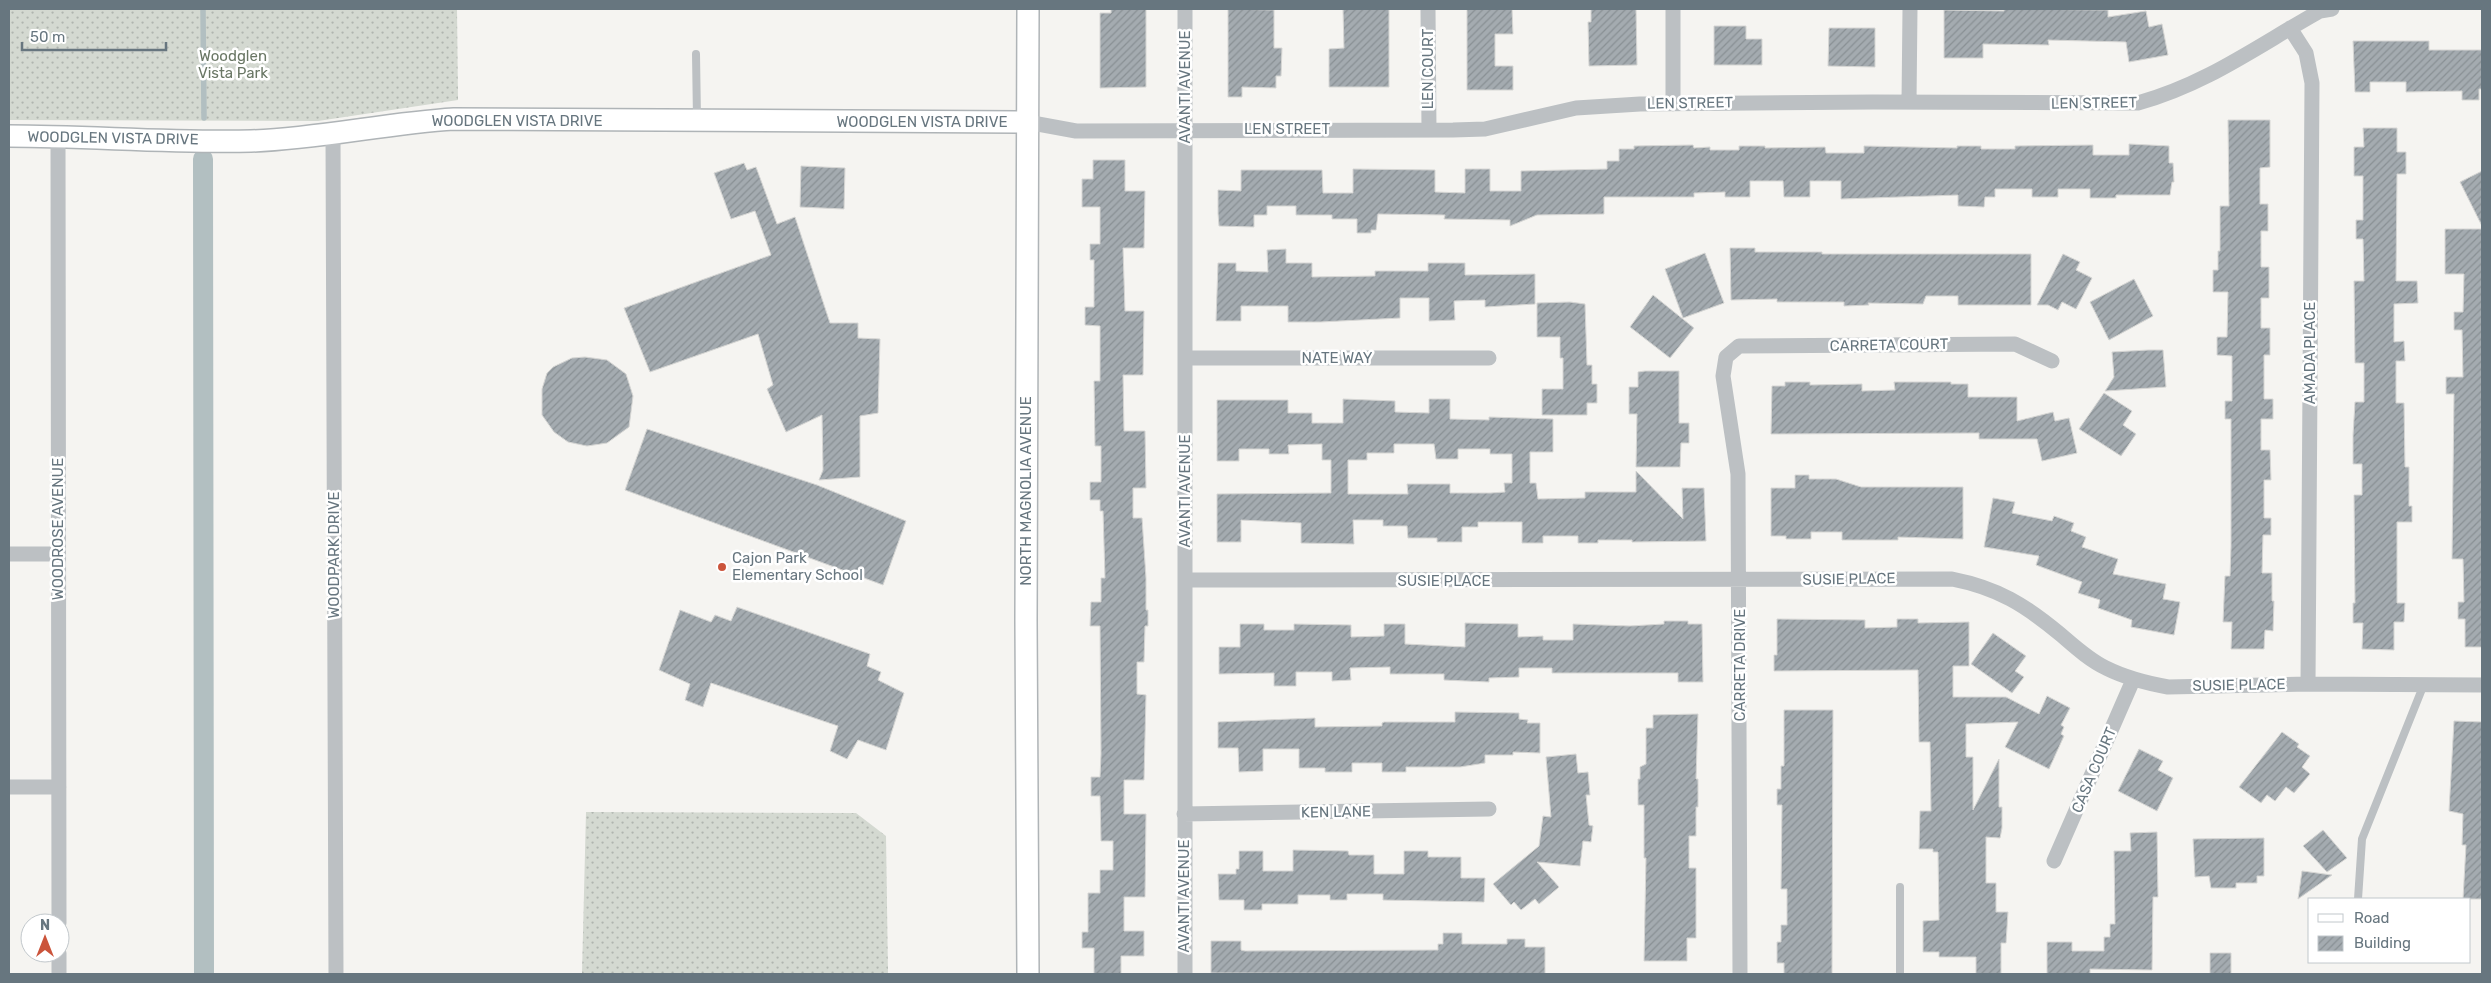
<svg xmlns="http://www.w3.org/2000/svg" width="2491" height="983" font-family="Rubik,sans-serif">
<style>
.grass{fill:url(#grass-dots)}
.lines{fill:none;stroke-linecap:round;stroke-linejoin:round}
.stream{stroke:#b2bfc1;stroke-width:5.5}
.canal{stroke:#b2bfc1;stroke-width:20}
.building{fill:url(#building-hatch);stroke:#d6d6d4;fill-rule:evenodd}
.secondary-casing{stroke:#afb4b7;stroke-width:24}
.service{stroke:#bcc0c3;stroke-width:8}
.minor{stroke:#bcc0c3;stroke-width:15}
.secondary{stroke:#fff;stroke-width:21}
.poi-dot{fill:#cb543b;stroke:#fff;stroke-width:2}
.labels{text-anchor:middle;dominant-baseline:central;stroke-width:5;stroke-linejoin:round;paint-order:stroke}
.park-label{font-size:15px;fill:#6a7765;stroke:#fff}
.street-label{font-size:15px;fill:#67767f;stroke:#fff}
.poi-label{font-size:15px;fill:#67767f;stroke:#fff;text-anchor:start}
</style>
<defs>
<pattern id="grass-dots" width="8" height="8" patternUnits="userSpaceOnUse" patternTransform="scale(1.25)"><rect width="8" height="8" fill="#d4d9d1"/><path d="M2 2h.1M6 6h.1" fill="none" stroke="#b0b5af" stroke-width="1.8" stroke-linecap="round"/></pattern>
<pattern id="building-hatch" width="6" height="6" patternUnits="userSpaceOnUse" patternTransform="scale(1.25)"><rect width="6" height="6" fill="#a4abb0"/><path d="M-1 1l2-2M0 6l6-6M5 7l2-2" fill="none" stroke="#899094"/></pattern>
</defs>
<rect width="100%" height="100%" fill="#f5f4f1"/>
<path class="grass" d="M9 9H457L458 100 318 121 9 120Z
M586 812 856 813 886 836 888 974 582 973Z"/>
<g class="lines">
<path class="stream" d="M203 9 204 118"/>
<path class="canal" d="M203 159 204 974"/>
</g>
<path class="building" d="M1111 9H1146V87L1100 88V13H1111Z
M1228 9 1274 10V48H1282L1281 76H1276V88L1242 87V97H1228Z
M1345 9H1389V87H1329V49L1344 48 1343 10Z
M1467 9H1512L1513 34H1495V66H1513V90H1467Z
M1591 9H1636L1637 65 1589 66 1588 22H1591Z
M2004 9 2108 10V17L2146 11 2149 27 2162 24 2168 55 2129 62 2126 42 2048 40 2049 45 1983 44V58H1944V10L2004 11Z
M1714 26H1746V39H1762V65H1714Z
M1829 28H1875V67L1828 66Z
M2353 41H2429V50H2482V89H2479V100H2462V91L2406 92V82H2370V92H2355Z
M2228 120H2270V167L2260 168V204H2268V231H2261V267H2269V298H2261V328H2270V355H2264V399H2273V419H2261V450H2270L2271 480H2264V518H2271V535H2263L2262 573H2272V601H2274L2273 631 2265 630 2264 649H2231L2232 622H2223L2225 576H2230L2231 547V419H2225V401H2232V356L2217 355V337H2227L2228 292H2213V270H2218V251H2220V206H2229Z
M2363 128H2397V152H2406V174H2397L2396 281H2417L2418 303 2394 304V342L2404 341 2405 361H2396V403H2404L2405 467H2409V506H2412V522H2397V603H2405L2404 622H2394V650L2362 649 2363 623H2353V603H2355L2354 495H2362V464H2353V435L2355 402H2364V363H2355L2354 281H2364L2363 239H2356V220H2363V176H2354V147H2364Z
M2129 144 2169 146V163H2173L2174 182H2172L2170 195H2116V198H2090V189H2058V197H2032V189H1995V197H1985L1984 207 1958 206V195L1841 199V181H1810V197H1784L1783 181H1750V197H1725V192L1694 193V197H1604V214L1537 215 1510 226V220L1444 219 1445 215 1378 214 1376 230H1371V233H1357V219H1332V215H1296V206H1267V215H1254V227L1219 226 1218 213V190L1241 191V170H1322L1323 193H1353V169L1435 170V192L1465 193V169H1490V191H1521V171L1607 169V161H1619V149H1634V146L1693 145 1694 148 1710 147V150H1739V146H1765V148L1825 147 1826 153H1864V146L1957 148V146H1981V149H2015V146L2093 145V155H2129Z
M1093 160H1125V191H1145L1144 248H1123L1125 311H1144L1143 375H1123L1124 431H1145L1146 488H1133V518H1142L1146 578V610H1148V626H1145L1144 662H1137V694L1146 695 1144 780H1124V814H1146L1145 897H1124V931H1144V956H1121V974H1094V948H1082V932H1088V893H1100V870H1113V841H1101L1100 796H1091V777H1100L1101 754 1100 626H1090L1091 602H1101V578H1105L1103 511H1100V500H1090V482H1101V446H1095L1094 381H1100V326L1085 325V307H1094V260H1090V244H1100V207H1082V179H1093Z
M744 163 747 170 756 167 777 224 795 217 830 323H858V338L880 339 878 413 860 416V477L819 480 823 470 822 415 786 432 767 389 773 385 758 334 650 372 624 308 771 255 755 211 731 219 714 173Z
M801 166 845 168 844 209 800 207Z
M2482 171V226L2460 182Z
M2445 229H2482V647H2465V619H2458V602H2464L2463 559H2452L2454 394H2446V377H2463L2462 330H2454V312H2463L2464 274H2445Z
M1730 248H1755V252H1822V254H2031V305H1958V296H1926L1923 304 1868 303 1869 305 1844 306V302H1777V299L1731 300Z
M1286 249V263H1312V277L1375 276V271H1428V263H1465V275L1535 274V304L1485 307V300L1454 301 1455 320 1429 321V298H1400V318L1320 322H1288V306H1241V321H1216L1218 263H1236V271L1268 272 1267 250Z
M1705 253 1724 303 1683 318 1665 269Z
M2063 254 2080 262 2076 270 2092 278 2076 309 2062 302 2058 310 2048 305H2037Z
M2134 279 2153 316 2109 340 2090 302Z
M1653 295 1694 328 1670 358 1630 327Z
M1570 302 1585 304 1587 365H1592V384H1597V403H1587V415H1542V389H1563V358H1560V337H1537V303Z
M2149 350H2163L2166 387 2105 391 2114 377 2112 352Z
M585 357 607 360 626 374 633 396 629 427 607 443 587 446 568 442 554 432 542 415V389L547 373 553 367 572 358Z
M1645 371H1679V423H1689V443H1681L1680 467H1636L1637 414H1629V387H1638V372Z
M1785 382H1810V385L1862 384V391L1895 390 1894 382H1951V384H1968V397H2017V421L2053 412 2055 421 2069 418 2077 453 2042 461 2037 439H1979V433L1771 434 1772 386H1785Z
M2104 393 2132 411 2123 425 2136 434 2121 456 2079 429Z
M1343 399 1395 401V412L1429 413V399H1450V419L1489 420V417L1553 419V452H1530V483H1536L1538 499 1585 498V492H1636V471L1683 519 1682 488H1704L1706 541 1632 542V540H1598V543H1578V536H1543V543H1522V522H1478V527H1462V542H1437V538H1408L1407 526H1383V520H1353L1354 544 1301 543V523L1241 520V542H1217V494L1331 493V460H1322V444L1288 445 1289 454H1269V449H1239V461H1217V400H1288V413H1312V423H1343ZM1394 444H1434L1436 459H1458V449H1490V454H1512V483H1504L1505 492 1491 493H1450V484H1407L1408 494H1348V460H1367V453H1394Z
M647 429 817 485 906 521 883 585 625 490Z
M1795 475H1809V479H1836L1861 487H1963V539L1898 537V540H1842V532H1811V539H1786V536H1771V488H1795Z
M1993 498 2015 502 2012 513 2052 521 2054 516 2074 523 2071 531 2086 537 2082 547 2118 559 2113 574 2166 584 2163 599 2180 602 2174 635 2131 627 2132 620 2098 608 2100 600 2078 593 2082 582 2036 565 2039 556 1984 547Z
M737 607 870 654 867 666 881 672 878 680 904 693 886 750 858 740 847 759 830 751 838 726 711 683 703 707 685 700 690 684 659 670 680 610 711 622 715 615 731 621Z
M1777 619 1865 620V628L1897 627V619H1918V623L1969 622V666H1953V697H2006L2039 714 2047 696 2070 708 2061 725 2064 727 2061 734 2064 736 2049 769 2005 747 2018 722 1966 724V757H1973V810L1999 759V807H2002V828L2000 838 1986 837V883H1996V912H2008L2006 943H2001V974H1976V957H1939V952H1923V921L1939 920 1938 852H1933V849H1919L1920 811H1931L1930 742H1919L1918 670 1774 671V655H1777Z
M1664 621H1688V624H1702L1703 682H1678V673H1552V668H1519V677L1489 678V682L1444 680V674H1390V667L1350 668 1351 680 1332 681V672H1296V686H1274V673L1219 674V647H1240V624H1264V630H1294V624L1351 625V637L1384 636V624H1405V644L1465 647V623L1518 624V637L1543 636V640H1573V624L1630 626 1664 624Z
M1993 633 2026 656 2015 671 2024 677 2012 693 1971 664Z
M1784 710H1833L1832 974H1784V963H1777V942H1781V925H1787V889H1781L1782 805H1777V789H1781V766H1784Z
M1455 712 1519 713V719L1528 720 1527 723H1540V753L1513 752V755H1485V763L1460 767H1406V772H1382V763H1352V772H1325V768H1299V749H1263V771L1239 772 1238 748H1218V722L1315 718V727L1382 726V723L1384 722H1455Z
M1698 714 1696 779H1698V807H1696V836H1689V868H1696V938H1687V961H1644L1646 858H1644V805H1638V779H1640V767L1646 764V728H1653V715Z
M2454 721 2482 722V899H2463L2466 845H2462L2463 814 2449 811Z
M2282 732 2299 744 2297 747 2310 756 2302 767 2310 774 2294 793 2286 787 2275 801 2267 795 2261 803 2239 787Z
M2139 749 2163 761 2158 770 2173 778 2157 811 2118 791Z
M1576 754 1578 773 1588 772 1590 795H1586L1589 825 1593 826 1591 842 1583 841 1580 866 1537 862 1559 887 1539 904 1535 899 1521 910 1514 902 1511 905 1493 884 1539 846 1543 816 1551 817 1546 757Z
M2323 830 2347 858 2327 872 2303 846Z
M2157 832 2158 897H2153L2152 970 2090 969V974H2047V942H2072V951H2104V937H2110V924H2115L2114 851H2131L2130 833Z
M2264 838V876H2257V883H2236V888H2211L2209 876 2195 877 2193 839Z
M1293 850 1348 851 1349 855H1374V874H1404V851H1428V857H1461V878H1485L1484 902 1383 900V894H1347V900H1330V895H1298V904H1262V910H1244V900H1219L1218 874H1236V869H1239V851H1263V871H1293Z
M2302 871 2332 875 2298 899Z
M1443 933H1462V944H1507V939H1525V947H1545V974L1211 973V941H1241V950L1245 951 1438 950V944H1443Z
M2210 953H2231V974H2210Z"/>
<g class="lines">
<defs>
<path id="secondary" d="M1028 9 1026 621 1028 974
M9 136C89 136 170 143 251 141 319 139 386 123 454 119L1027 122"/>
</defs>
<use href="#secondary" class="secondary-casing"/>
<path class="service" d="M696 54 697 119
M1900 887V974
M2358 899 2362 839 2424 684"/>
<path class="minor" d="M1428 9 1429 130
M1673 9V104
M2290 28 2306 53 2312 83 2308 684
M1909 102 1910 9
M1027 122 1076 131 1453 130 1485 129 1576 108 1640 104 1873 102 2138 103C2207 84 2259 45 2320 11L2332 9
M333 135 336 974
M58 136 59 923
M1185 358H1489
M9 554H58
M1185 580 1952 579C1998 588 2025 605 2060 634 2074 646 2089 660 2106 668 2126 678 2146 683 2168 687L2308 684 2482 685
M9 787H59
M1184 814 1489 809
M2054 861 2133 680
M59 953V974
M1185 974V9
M1740 974 1738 474 1723 376 1726 357 1739 346 2015 344 2052 361"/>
<use href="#secondary" class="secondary"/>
</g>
<circle class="poi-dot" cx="722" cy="567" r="5"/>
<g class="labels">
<g class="park-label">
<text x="233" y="56">Woodglen<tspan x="233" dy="17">Vista Park</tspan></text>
</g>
<g class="street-label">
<text transform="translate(1428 69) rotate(-90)">LEN COURT</text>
<text transform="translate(1185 87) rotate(-90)">AVANTI AVENUE</text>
<text transform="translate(1690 103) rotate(-1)">LEN STREET</text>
<text transform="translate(2094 103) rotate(-1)">LEN STREET</text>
<text x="517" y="121">WOODGLEN VISTA DRIVE</text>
<text x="922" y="122">WOODGLEN VISTA DRIVE</text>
<text x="1287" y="129">LEN STREET</text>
<text transform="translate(113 138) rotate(1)">WOODGLEN VISTA DRIVE</text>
<text transform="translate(1889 345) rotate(-1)">CARRETA COURT</text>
<text transform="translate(2310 353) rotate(-90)">AMADA PLACE</text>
<text x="1337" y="358">NATE WAY</text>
<text transform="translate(1026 491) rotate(-90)">NORTH MAGNOLIA AVENUE</text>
<text transform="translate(1185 491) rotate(-90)">AVANTI AVENUE</text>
<text transform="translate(58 529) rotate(-90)">WOODROSE AVENUE</text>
<text transform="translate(334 555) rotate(-90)">WOODPARK DRIVE</text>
<text transform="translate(1849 579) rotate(-1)">SUSIE PLACE</text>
<text x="1444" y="581">SUSIE PLACE</text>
<text transform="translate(1740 665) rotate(-90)">CARRETA DRIVE</text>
<text transform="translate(2239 685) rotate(-1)">SUSIE PLACE</text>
<text transform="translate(2094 770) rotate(-67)">CASA COURT</text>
<text transform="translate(1336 812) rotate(-1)">KEN LANE</text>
<text transform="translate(1184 896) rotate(-90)">AVANTI AVENUE</text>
</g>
<g class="poi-label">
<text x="732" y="558">Cajon Park<tspan x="732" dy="17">Elementary School</tspan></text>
</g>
</g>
<rect width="2491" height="983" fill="none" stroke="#67767f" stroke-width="20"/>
<rect x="2308" y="898" width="162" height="65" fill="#ffffff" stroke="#c2c8cc"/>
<rect x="2318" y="914" width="25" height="8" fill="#ffffff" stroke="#c2c8cc"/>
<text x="2354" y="923" font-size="15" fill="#67767f">Road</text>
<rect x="2318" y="936" width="25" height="15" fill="url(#building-hatch)" stroke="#c2c8cc"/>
<text x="2354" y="948" font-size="15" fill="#67767f">Building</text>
<g transform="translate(45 938)"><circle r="24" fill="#ffffff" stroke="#c2c8cc"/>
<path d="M0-4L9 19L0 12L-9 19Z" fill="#cb543b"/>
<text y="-8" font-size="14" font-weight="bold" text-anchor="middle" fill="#67767f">N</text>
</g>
<path d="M22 42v8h144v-8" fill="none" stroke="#67767f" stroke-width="2.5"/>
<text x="30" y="42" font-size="15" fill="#67767f" stroke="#ffffff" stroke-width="4" paint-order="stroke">50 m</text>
</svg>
